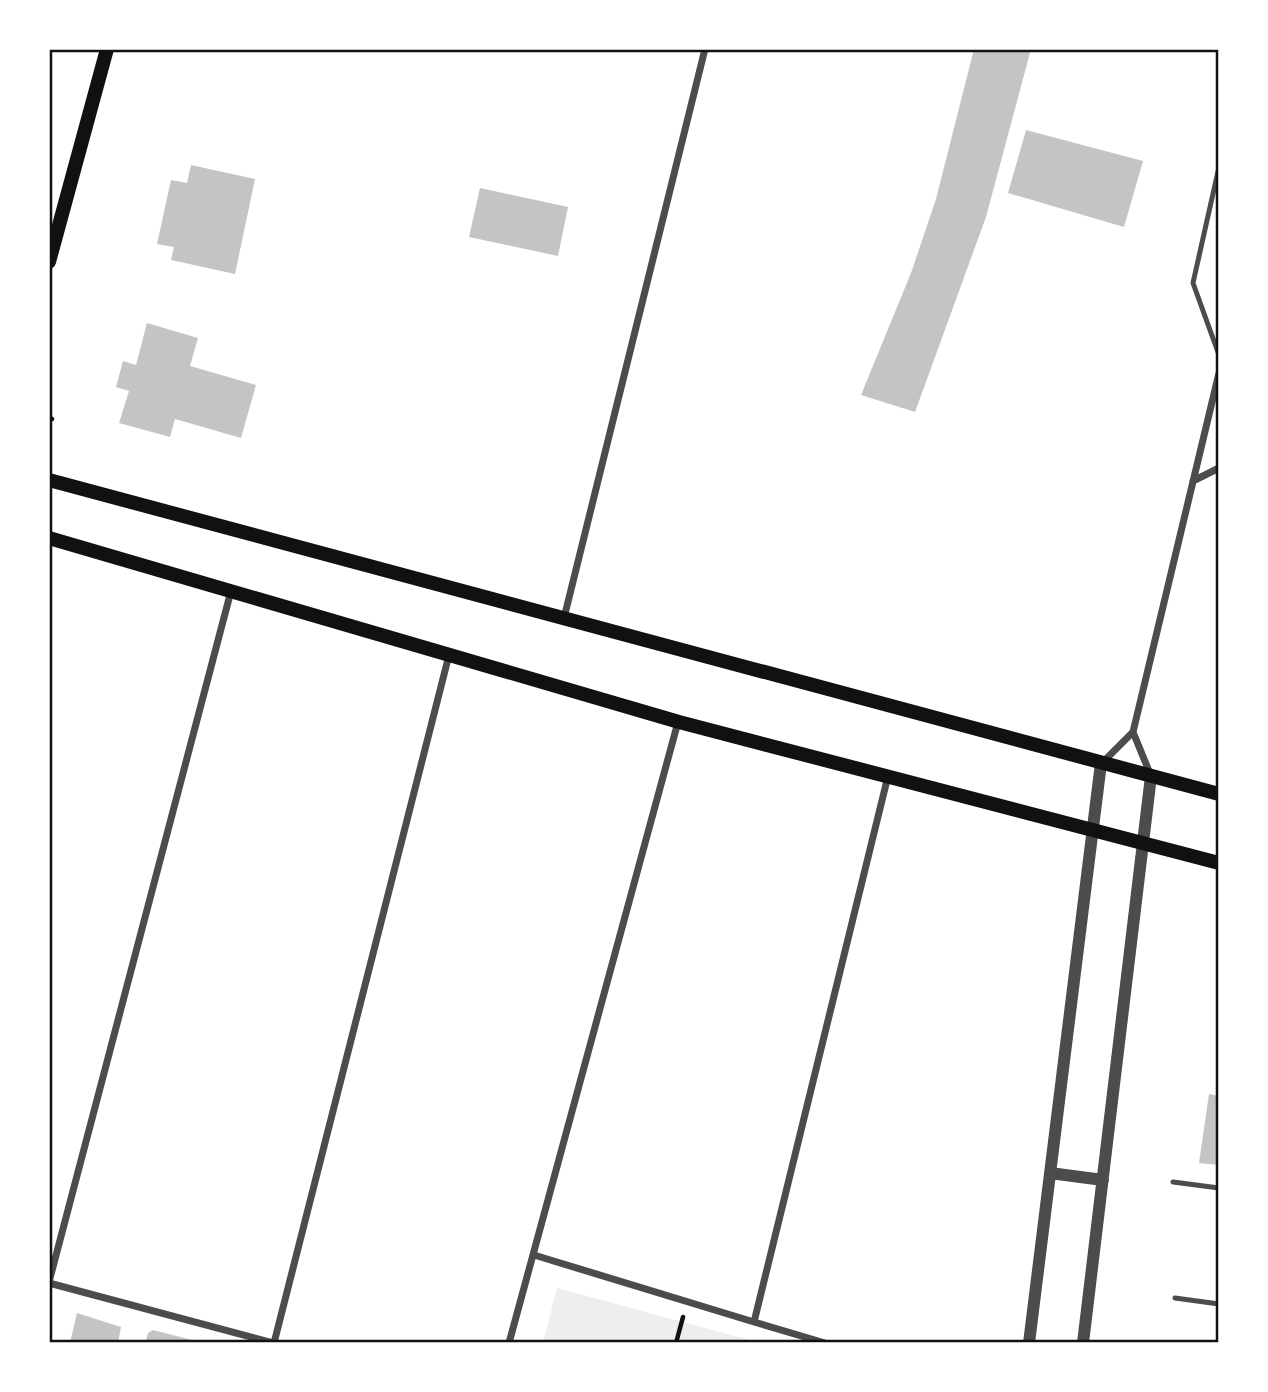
<svg xmlns="http://www.w3.org/2000/svg" width="1268" height="1392" font-family="'Roboto Serif',serif">
<style>
.green{fill:#eee}
.building{fill:#c4c4c4}
.lines{fill:none;stroke-linecap:round;stroke-linejoin:round}
.path{stroke:#111;stroke-width:4.5}
.service{stroke:#4c4c4c;stroke-width:5}
.minor{stroke:#4c4c4c;stroke-width:7}
.tertiary{stroke:#4c4c4c;stroke-width:12}
.secondary{stroke:#111;stroke-width:14}
.neatline{fill:none;stroke:#111;stroke-width:2.5}
</style>
<rect width="100%" height="100%" fill="#fff"/>
<path class="green" d="M557 1288 761 1343H543Z"/>
<path class="building" d="M974 49H1031L986 217 915 412 861 395 911 273 936 199Z
M1026 130 1143 161 1124 227 1008 193Z
M191 165 255 179 235 274 171 260 174 247 157 244 171 180 187 183Z
M480 188 568 207 558 256 469 237Z
M147 323 198 338 190 366 256 385 241 438 175 419 170 437 119 423 129 391 116 387 123 361 136 365Z
M1209 1094 1219 1096V1165L1199 1163Z
M77 1313 121 1327 118 1343H70Z
M153 1330 200 1342V1343H145L148 1333Z"/>
<g class="lines">
<path class="path" d="M49 418 52 419
M676 1343 683 1317"/>
<path class="service" d="M1219 167 1193 283 1219 355
M1173 1182 1219 1188
M1175 1298 1219 1304"/>
<path class="minor" d="M1193 481 1219 468
M564 618 705 49
M1133 732 1151 776
M1102 763 1133 732 1219 373
M534 1255 754 1322 888 776
M49 1282 231 591
M49 1283 273 1343
M754 1322 825 1343
M274 1343 449 655
M509 1343 678 722"/>
<path class="tertiary" d="M1050 1173 1103 1180
M1029 1343 1101 763
M1083 1343 1151 776"/>
<path class="secondary" d="M49 262 107 49
M49 480 1219 794
M49 538 679 722 1219 863"/>
</g>
<rect width="1268" height="1392" fill="none" stroke="#ffffff" stroke-width="102"/>
<rect x="51" y="51" width="1166" height="1290" class="neatline"/>
</svg>
